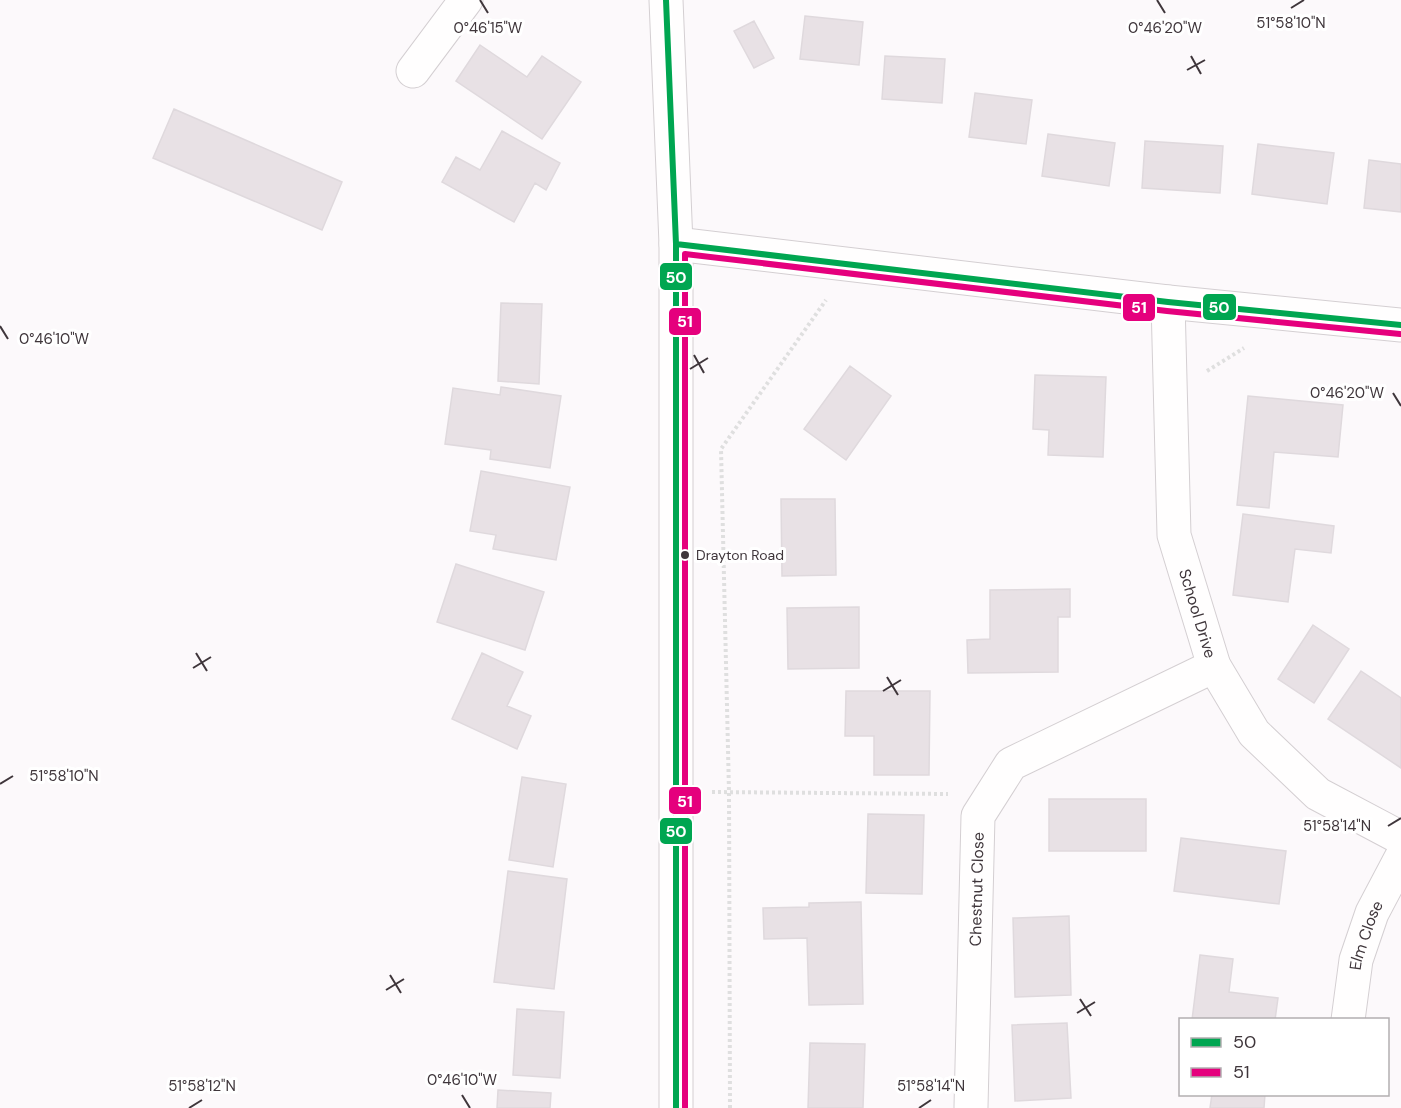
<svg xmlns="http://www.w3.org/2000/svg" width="1401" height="1108" font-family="'DM Sans',sans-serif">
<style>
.building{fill:#e8e1e5;stroke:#dfd9dd;stroke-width:1.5}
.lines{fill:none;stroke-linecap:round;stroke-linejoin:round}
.street-casing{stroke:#d4cfd2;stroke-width:35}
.secondary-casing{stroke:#d4cfd2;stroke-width:35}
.path{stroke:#dfdfdf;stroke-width:4;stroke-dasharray:3 3;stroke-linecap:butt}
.street{stroke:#fffefe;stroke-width:33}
.secondary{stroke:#fffefe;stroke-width:33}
.bus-1-casing{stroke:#fff;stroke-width:10}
.bus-2-casing{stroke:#fff;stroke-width:10}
.bus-1{stroke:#00a651;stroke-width:6}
.bus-2{stroke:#e5007d;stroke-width:6}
.ticks{fill:none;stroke:#3f363b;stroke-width:2}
.bus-dot{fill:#3f363b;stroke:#fff;stroke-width:2}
.labels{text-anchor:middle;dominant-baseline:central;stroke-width:6;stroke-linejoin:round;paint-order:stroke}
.bus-label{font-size:14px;fill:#3f363b;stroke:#fff;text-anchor:start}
.street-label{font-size:16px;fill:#3f363b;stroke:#fff}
.ticks-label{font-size:15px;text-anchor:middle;fill:#3f363b;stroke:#fff;stroke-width:6;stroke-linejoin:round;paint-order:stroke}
.line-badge{stroke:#fff;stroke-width:2}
.badge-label{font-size:16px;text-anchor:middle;font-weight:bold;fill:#fff}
</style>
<rect width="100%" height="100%" fill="#fcf9fb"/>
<path class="building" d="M805 16 863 22 859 65 800 59Z
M754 21 774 58 754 68 734 31Z
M480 45 527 77 542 56 581 82 542 139 456 81Z
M885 56 945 59 942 103 882 99Z
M975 93 1032 100 1026 144 969 137Z
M174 109 342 182 322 230 153 158Z
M502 131 560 163 546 190 535 183 514 222 442 182 456 157 480 170Z
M1048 134 1115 143 1109 186 1042 176Z
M1145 141 1223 146 1220 193 1142 188Z
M1258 144 1334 153 1327 204 1252 194Z
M1369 160 1401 164V212L1364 208Z
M501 303 542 304 539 384 498 381Z
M850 366 891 396 846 460 804 429Z
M1035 375 1106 377 1103 457 1048 455 1049 430 1033 429Z
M501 387 561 396 550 468 490 459 491 450 445 444 453 388 500 395Z
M1248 396 1343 405 1338 457 1274 452 1269 508 1237 505Z
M481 471 570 487 556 560 493 549 496 535 470 531Z
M781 499H835L836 575 782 576Z
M1243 514 1334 526 1331 553 1295 549 1288 602 1233 595Z
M456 564 544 592 525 650 437 622Z
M1070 589V617H1058V672L968 673 967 640 990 639V590Z
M859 607V668L788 669 787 608Z
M1313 625 1349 649 1314 703 1278 679Z
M482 653 523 672 507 706 531 716 517 749 452 719Z
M1361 671 1401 698V768L1328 719Z
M846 691H930L929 775H874V736H845Z
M522 777 566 784 553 867 509 860Z
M1049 799H1146V851H1049Z
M868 814 924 815 922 894 866 893Z
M1181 838 1286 851 1279 904 1174 891Z
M508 871 567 879 554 989 494 982Z
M861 902 863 1004 809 1005 807 938 764 939 763 908 809 907V903Z
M1069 916 1071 995 1015 997 1013 918Z
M1200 955 1233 959 1229 992 1278 998 1275 1020H1192Z
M517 1009 564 1012 560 1078 513 1075Z
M1067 1023 1071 1098 1015 1101 1012 1025Z
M810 1043 865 1044 863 1108H808Z
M498 1090 551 1093 550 1108H497Z
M1212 1094H1265L1264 1108H1210Z"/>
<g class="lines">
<defs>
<g id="street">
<path d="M413 71 466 0"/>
<path d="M676 244 1168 302 1401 325"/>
<path id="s1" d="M1168 302 1174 535 1214 666 1254 733 1318 794 1401 838"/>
<path id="s2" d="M1348 1020 1356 960 1372 913 1401 858"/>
<path id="s3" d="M971 1107 978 816 1011 764 1214 666"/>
</g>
<path id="secondary" d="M666 0 676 244V1108"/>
</defs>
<use href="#street" class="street-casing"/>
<use href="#secondary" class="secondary-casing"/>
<path class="path" d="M1207 371 1244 348
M712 792 948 794
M730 1108 729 792 721 449 826 300"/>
<use href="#street" class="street"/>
<use href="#secondary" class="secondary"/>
<defs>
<path id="bus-1" d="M666 0 676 244V1108
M676 244 1168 302 1401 325"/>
<path id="bus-2" d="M685 1108V254L1167 311 1400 334"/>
</defs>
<use href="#bus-1" class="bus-1-casing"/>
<use href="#bus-2" class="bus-2-casing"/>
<use href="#bus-1" class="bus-1"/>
<use href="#bus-2" class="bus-2"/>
</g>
<path class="ticks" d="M480 0 488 13M1157 0 1165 13M1291 8 1304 0M1191 56 1201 74M1187 70 1205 60M0 326 8 339M694 355 704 373M690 369 708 358M1393 393 1401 406M196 653 207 671M193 668 211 657M887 677 898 695M883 691 901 680M0 784 13 776M1388 826 1401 818M390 975 401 993M386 990 404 979M1080 999 1091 1016M1077 1013 1095 1002M462 1095 470 1108M189 1108 202 1100M919 1108 931 1100"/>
<circle class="bus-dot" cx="685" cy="555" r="5"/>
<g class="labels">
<g class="bus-label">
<text x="696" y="555">Drayton Road</text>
</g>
<g class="street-label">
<text stroke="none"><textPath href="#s1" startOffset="315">School Drive</textPath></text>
<text stroke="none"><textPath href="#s3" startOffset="218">Chestnut Close</textPath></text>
<text stroke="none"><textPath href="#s2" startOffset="87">Elm Close</textPath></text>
</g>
</g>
<g class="ticks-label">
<text x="1291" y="28">51°58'10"N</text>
<text x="488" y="33">0°46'15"W</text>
<text x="1165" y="33">0°46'20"W</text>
<text x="54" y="344">0°46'10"W</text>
<text x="1347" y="398">0°46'20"W</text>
<text x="64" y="781">51°58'10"N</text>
<text x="1337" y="831">51°58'14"N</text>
<text x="462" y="1085">0°46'10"W</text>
<text x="202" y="1091">51°58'12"N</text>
<text x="931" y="1091">51°58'14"N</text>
</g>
<g class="line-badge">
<rect x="659" y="262" width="34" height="29" rx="6" fill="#00a651"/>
<rect x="1202" y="293" width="35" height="28" rx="6" fill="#00a651"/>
<rect x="1122" y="293" width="34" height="29" rx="6" fill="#e5007d"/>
<rect x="668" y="307" width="34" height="29" rx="6" fill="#e5007d"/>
<rect x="668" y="786" width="34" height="29" rx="6" fill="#e5007d"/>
<rect x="659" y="817" width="34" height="28" rx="6" fill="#00a651"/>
</g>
<g class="badge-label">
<text x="676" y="283">50</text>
<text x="1219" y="313">50</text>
<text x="1139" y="313">51</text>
<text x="685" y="327">51</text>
<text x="685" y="807">51</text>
<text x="676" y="837">50</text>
</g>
<rect x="1179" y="1018" width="210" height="78" fill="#ffffff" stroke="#b2afb1" stroke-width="1.5"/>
<rect x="1191" y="1038" width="30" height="9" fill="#00a651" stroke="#b2afb1" stroke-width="1.5"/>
<text x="1233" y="1048" font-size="18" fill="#3f363b">50</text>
<rect x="1191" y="1068" width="30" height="9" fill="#e5007d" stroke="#b2afb1" stroke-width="1.5"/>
<text x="1233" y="1078" font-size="18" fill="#3f363b">51</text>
</svg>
